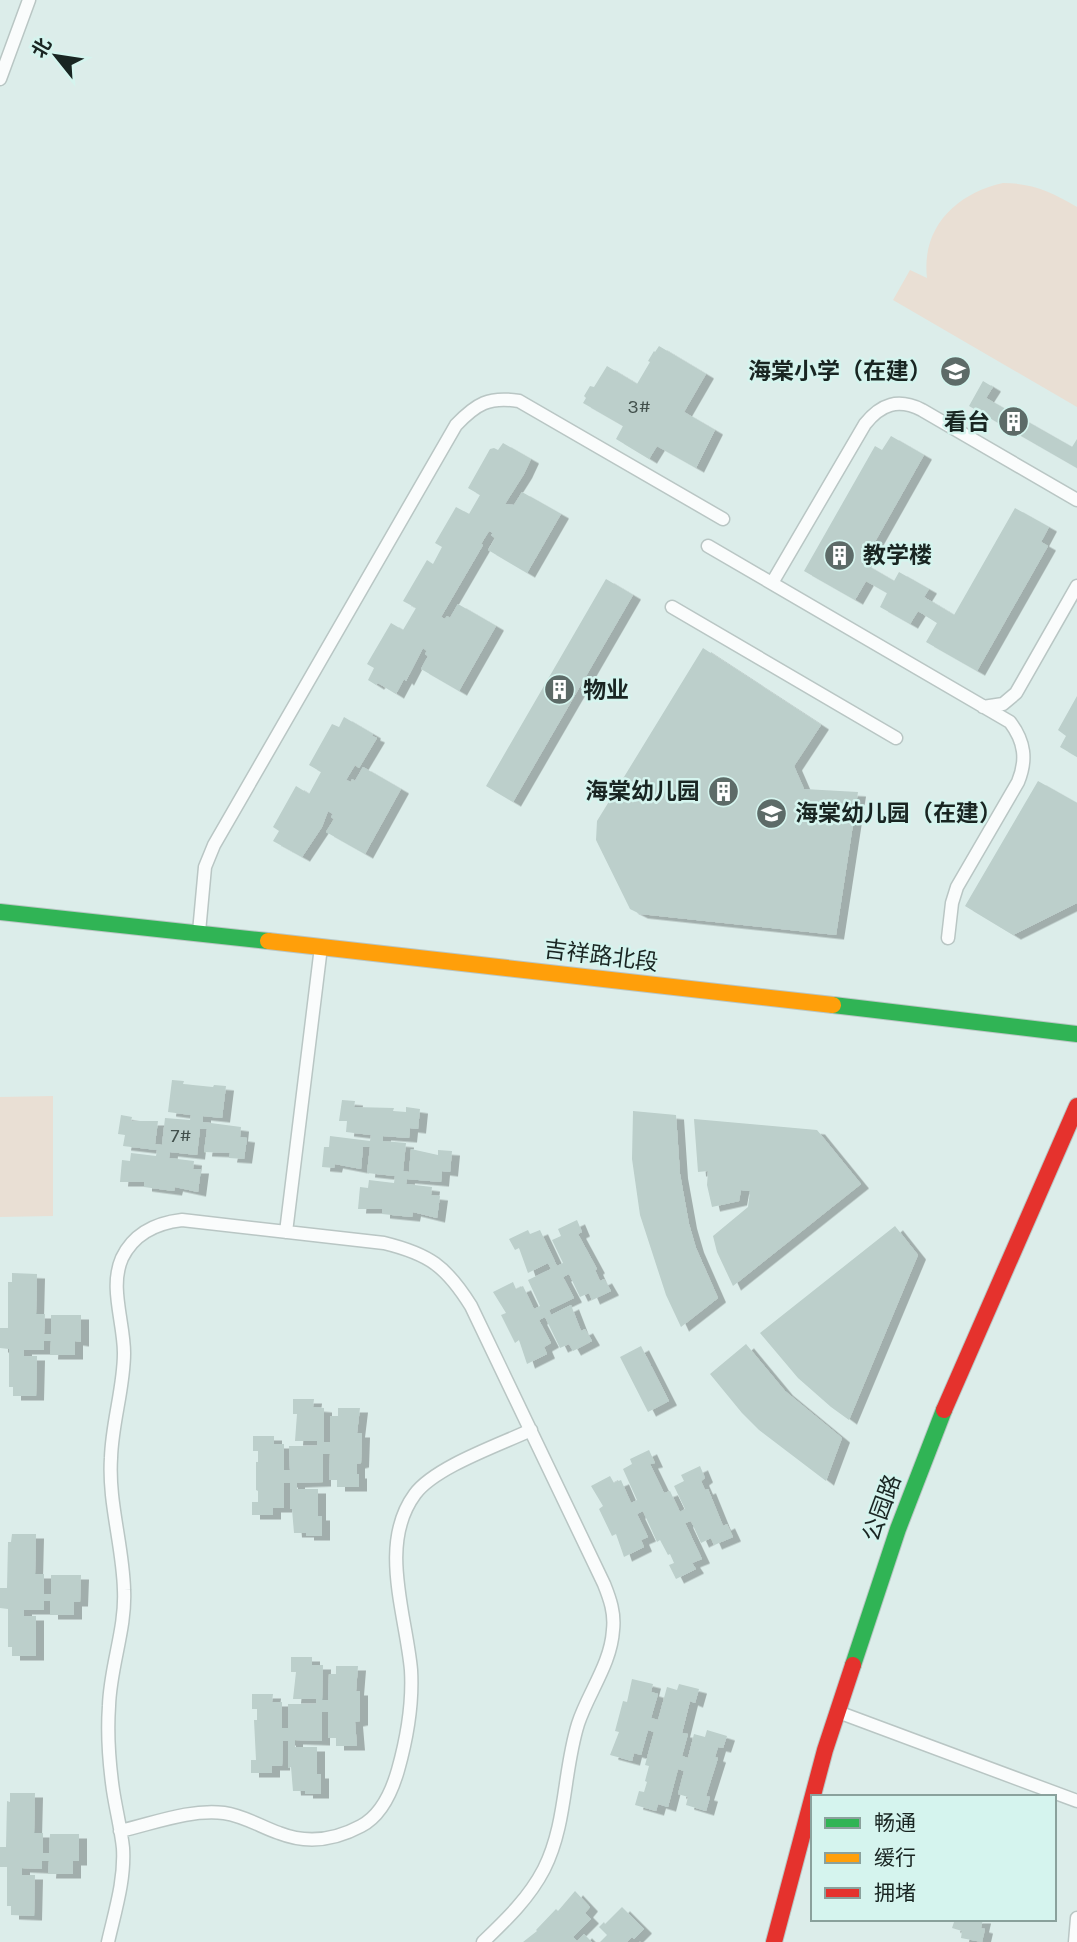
<svg xmlns="http://www.w3.org/2000/svg" width="1077" height="1942" font-family="Karla,'Noto Sans SC',sans-serif">
<style>
.green{fill:#e9dfd4}
.building{fill:#bccfcb;filter:url(#shadow)}
.lines{fill:none;stroke-linecap:round;stroke-linejoin:round}
.lane-casing{stroke:#b9c6c4;stroke-width:15}
.fast-casing{stroke:#b9c6c4;stroke-width:18}
.slow-casing{stroke:#b9c6c4;stroke-width:18}
.jam-casing{stroke:#b9c6c4;stroke-width:18}
.lane{stroke:#fafcfc;stroke-width:12}
.fast{stroke:#30b455;stroke-width:16}
.slow{stroke:#ff9f0a;stroke-width:16}
.jam{stroke:#e5322d;stroke-width:16}
.labels{text-anchor:middle;dominant-baseline:central;stroke-width:5;stroke-linejoin:round;paint-order:stroke}
.number-label{font-size:19px;fill:#42504c}
.poi-label{font-size:23px;font-weight:bold;fill:#192522;stroke:#d5f4ee;text-anchor:end}
.street-label{font-size:23px;fill:#192522;stroke:#d5f4ee}
</style>
<defs>
<filter id="shadow"><feDropShadow dx="8" dy="4.5" stdDeviation="0" flood-color="#0004"/></filter>
</defs>
<rect width="100%" height="100%" fill="#dcedea"/>
<path class="green" d="M1003 183C1032 183 1052 192 1077 207V407L893 300 910 270 927 278C921 227 957 193 1003 183Z
M53 1096V1216L0 1217V1097Z"/>
<path class="building" d="M659 346 706 374 684 412 715 430 696 468 657 446 649 459 616 439 623 426 583 403 586 398 584 396 590 386 594 387 607 366 637 384 650 362 648 361 654 351 655 352Z
M983 381 993 387 986 398 1072 447 1077 439V468L969 406Z
M891 436 924 455 863 563 894 581 899 572 929 589 924 597 954 615 1015 508 1049 527 1041 542 1048 546 977 671 926 642 937 623 918 611 910 624 880 607 887 593 866 581 855 600 804 571 875 446 882 450Z
M503 443 531 459 524 474 505 504 514 505 522 492 561 514 527 573 488 550 495 538 491 535 493 533 489 531 481 544 483 545 441 617 445 619 447 616 450 618 458 604 496 626 459 691 421 669 428 656 425 654 427 651 423 648 406 681 404 679 396 694 378 683 376 685 368 680 374 668 367 664 391 623 403 630 416 608 403 601 427 560 433 564 442 547 435 543 456 507 469 514 480 495 468 488 490 449 494 448 498 450Z
M606 579 633 595 513 802 486 786Z
M703 648 821 725 794 766 804 789 858 792 836 935 640 914 630 909 596 840 597 821Z
M1077 696V757L1060 747 1066 736 1058 730Z
M344 717 373 734 372 736 377 738 359 768 355 765 346 780 351 782 352 779 355 781 363 767 401 789 365 854 326 832 334 819 331 817 333 814 328 811 322 827 302 857 273 841 279 831 273 827 296 786 309 794 321 772 309 765 332 724 339 727Z
M1038 781 1077 803V903L1013 935 965 906Z
M172 1080 184 1081 183 1084 213 1087 214 1085 226 1086 222 1118 203 1116V1122L241 1127 240 1137 247 1138 244 1159 229 1158 230 1153 204 1152 207 1129H200L197 1155 170 1152 169 1158 194 1161 193 1169H201L198 1192 175 1187 174 1191 144 1187V1182H120L122 1160 130 1161 131 1153 156 1156 157 1150 123 1146 125 1135 118 1134 121 1115 132 1117 131 1121H158L155 1144 162 1145 165 1118 190 1120 191 1115 168 1112Z
M342 1100 355 1101 354 1107 394 1108 393 1111 406 1112V1107L420 1109 418 1129 410 1128 409 1138 383 1136V1141L406 1143 403 1171 409 1172 411 1149 438 1155V1150L452 1151 450 1172 442 1171 441 1182 407 1179 406 1184 432 1187 431 1195 440 1196 437 1218 413 1212 412 1217 382 1214V1209H358L360 1187 368 1188 369 1180 394 1183 395 1176 367 1173 370 1147H363L361 1169 335 1164 334 1168 322 1167 324 1147H329L330 1136 370 1141 371 1135 346 1132 347 1121H339Z
M633 1111 676 1115 680 1174 689 1224 696 1248 718 1298 681 1327 666 1295 640 1215 632 1159Z
M694 1119 817 1130 861 1184 733 1286 717 1252 713 1236 748 1207 750 1191 741 1190 739 1201 712 1207 707 1185 708 1171 698 1172Z
M577 1220 582 1232 578 1234 597 1269 595 1270 600 1281 604 1279 611 1291 592 1300 589 1293 580 1297 569 1274 563 1277 574 1298 549 1310 551 1315 571 1305 581 1331 585 1329 592 1341 573 1351 569 1344 560 1348 545 1317 539 1320 551 1343 544 1347 547 1354 527 1364 519 1340 515 1343 501 1315 506 1313 493 1292 513 1282 516 1289 523 1286 534 1309 540 1306 528 1280 551 1269 548 1263 528 1273 519 1248 515 1250 509 1239 528 1230 530 1234 540 1230 557 1266 563 1263 552 1240 561 1236 558 1229Z
M895 1226 918 1255 849 1420 831 1407 798 1378 760 1333Z
M12 1273 37 1274 36 1314H45L44 1334H51V1315H81V1342L75 1341V1355H50L51 1341H44V1350H24V1356H37L36 1396H13V1387H9V1349L0 1348V1328H8V1282H12Z
M746 1344 785 1391 842 1438 826 1481 759 1430 742 1413 710 1374Z
M641 1346 669 1401 648 1412 620 1357Z
M293 1399H314L313 1407 324 1408V1442H330V1416H338V1408H360L357 1433H362L361 1463 357 1464V1474H359V1487H337V1480H329L330 1454H323V1482L297 1483V1489H318V1516H322V1536H306V1533H294L292 1509H290V1483H284V1508H273V1515H252V1502H258V1491L256 1490V1462H258V1451H253V1436H274V1444H284V1470H290L289 1446H317V1441H295L297 1414H293Z
M649 1450 655 1463 650 1464 664 1493 670 1491 680 1512 685 1509 674 1486 684 1481 681 1475 700 1466 705 1478 701 1481 705 1490 708 1489 723 1526 727 1524 733 1537 714 1545 711 1538 701 1543 691 1521 685 1523 702 1559 692 1563 696 1569 676 1579 669 1565 674 1563 670 1554 668 1555 660 1540 657 1542 643 1511 637 1514 648 1537 641 1540 644 1547 624 1557 616 1534 612 1536 599 1509 603 1506 591 1486 610 1476 614 1483 621 1480 631 1503 637 1500 623 1469 632 1464 630 1459Z
M12 1534H36L35 1574H44V1594H51V1575H81L80 1602H74V1615H50V1601H44V1610H24V1616H36V1656H12V1647H8V1609L0 1608V1588H7L8 1542H11Z
M291 1657H312V1665H323L322 1700H328L329 1674H336V1666H358L356 1691H360V1721L355 1722 357 1746H336V1738H328V1712H322V1741L295 1740V1747H317V1774H321V1794H305V1791H293L291 1767 288 1768V1741H283L282 1766H272V1773H251V1760H256L254 1720H257V1709H252V1694H273L272 1702H282V1728H288V1704H316V1699H293L296 1672H291Z
M632 1679 653 1684 651 1692 658 1694 651 1718 658 1720 667 1687 677 1690 679 1684 699 1689 695 1703 690 1701 682 1733 688 1734 682 1756 688 1758 694 1734 705 1737 707 1730 727 1736 723 1748 718 1747 715 1757 718 1758 706 1796 710 1797 706 1811 686 1805 688 1797 678 1794 684 1771 678 1769 668 1807 658 1804 656 1811 635 1805 639 1791 644 1792 647 1782 645 1781 649 1766 645 1765 654 1732 648 1730 641 1755 634 1753 632 1761 610 1755 619 1732 615 1731 623 1701 627 1702Z
M10 1793H35L34 1833H43V1853H49L50 1834H79V1861H73V1874H48L49 1861H42V1869L22 1868V1875H35L34 1916 11 1915V1906H7V1867H0V1847H6L7 1801 10 1802Z
M575 1891 590 1907 585 1913 591 1919 573 1937 577 1941 584 1934 592 1942H523L537 1931 536 1930 556 1909 558 1911Z
M622 1907 644 1929 634 1939 632 1937 627 1942H600L607 1935 599 1927 604 1922 605 1924Z
M955 1919H983L981 1928 985 1929 982 1942 961 1938 962 1931 952 1928Z"/>
<g class="lines">
<defs>
<path id="lane" d="M0 79 29 0
M708 546 1010 722C1025 742 1027 760 1018 782L957 887 952 903 948 938
M772 583 865 424C881 404 898 398 922 410L1077 500
M672 607 896 738
M983 707 1003 704 1016 693 1077 586
M199 932 205 867 214 845 456 425C476 404 489 396 519 401L723 519
M286 1232 321 947
M838 1712 1077 1801
M120 1831C155 1823 189 1809 224 1813 245 1816 261 1827 279 1833 307 1844 335 1840 361 1826 382 1815 392 1791 398 1770 407 1738 413 1704 411 1670 406 1614 378 1544 415 1494 435 1467 499 1445 531 1430
M108 1942C115 1911 125 1880 123 1848 121 1829 116 1810 113 1790 109 1762 107 1734 109 1706 110 1667 126 1629 124 1590 123 1546 108 1502 111 1458 112 1422 124 1388 124 1353 124 1322 109 1287 122 1258 134 1233 156 1223 182 1220L384 1243C429 1254 446 1266 471 1306L604 1584C610 1599 615 1613 613 1630 611 1664 588 1693 578 1724 563 1772 567 1823 544 1869 529 1898 507 1919 483 1942
M1075 1942 1077 1918"/>
<path id="fast" d="M0 912 268 941
M833 1005 1077 1034
M853 1665 898 1529 944 1410"/>
<path id="slow" d="M268 941 833 1005"/>
<path id="jam" d="M944 1410 1077 1106
M774 1942 825 1750 853 1665"/>
</defs>
<use href="#lane" class="lane-casing"/>
<use href="#fast" class="fast-casing"/>
<use href="#slow" class="slow-casing"/>
<use href="#jam" class="jam-casing"/>
<use href="#lane" class="lane"/>
<use href="#fast" class="fast"/>
<use href="#slow" class="slow"/>
<use href="#jam" class="jam"/>
</g>
<defs>
<symbol id="school-disc" viewBox="-11 -11 22 22"><circle r="9.5" fill="#5d6b68" stroke="#d5f4ee"/><path d="M0-5L7-2L0 1L-7-2ZM-4 1L0 2.5L4 1V4Q0 6-4 4Z" fill="#fff"/></symbol>
<symbol id="building-disc" viewBox="-11 -11 22 22"><circle r="9.5" fill="#5d6b68" stroke="#d5f4ee"/><path d="M-4-6H4V6H1V3H-1V6H-4ZM-2.5-4.3h1.7v1.8h-1.7ZM.8-4.3h1.7v1.8H.8ZM-2.5-1h1.7V.8h-1.7ZM.8-1h1.7V.8H.8Z" fill="#fff"/></symbol>
</defs>
<g fill-rule="evenodd">
<use href="#school-disc" x="938" y="354" width="35" height="35"/>
<use href="#building-disc" x="996" y="404" width="35" height="35"/>
<use href="#building-disc" x="822" y="538" width="35" height="35"/>
<use href="#building-disc" x="542" y="672" width="35" height="35"/>
<use href="#building-disc" x="706" y="774" width="35" height="35"/>
<use href="#school-disc" x="754" y="796" width="35" height="35"/>
</g>
<g class="labels">
<g class="number-label">
<text x="639" y="407">3#</text>
<text x="181" y="1136">7#</text>
</g>
<g class="poi-label">
<text x="932" y="371">海棠小学（在建）</text>
<text x="990" y="422">看台</text>
<text x="863" y="555" text-anchor="start">教学楼</text>
<text x="583" y="690" text-anchor="start">物业</text>
<text x="700" y="791">海棠幼儿园</text>
<text x="795" y="813" text-anchor="start">海棠幼儿园（在建）</text>
</g>
<g class="street-label">
<text transform="translate(601 956) rotate(7)">吉祥路北段</text>
<text transform="translate(882 1508) rotate(-70)">公园路</text>
</g>
</g>
<rect x="811" y="1795" width="245" height="126" fill="#d5f4ee" stroke="#8aa19c" stroke-width="2"/>
<rect x="825" y="1818" width="35" height="10" fill="#30b455" stroke="#8aa19c" stroke-width="2"/>
<text x="874" y="1830" font-size="21" fill="#192522">畅通</text>
<rect x="825" y="1853" width="35" height="10" fill="#ff9f0a" stroke="#8aa19c" stroke-width="2"/>
<text x="874" y="1865" font-size="21" fill="#192522">缓行</text>
<rect x="825" y="1888" width="35" height="10" fill="#e5322d" stroke="#8aa19c" stroke-width="2"/>
<text x="874" y="1900" font-size="21" fill="#192522">拥堵</text>
<g transform="translate(56 56) rotate(300)" stroke="#d5f4ee" stroke-width="5" paint-order="stroke">
<path d="M0-5L12 26L0 18L-12 26Z" fill="#192522"/>
<text y="-10" font-size="19" font-weight="bold" text-anchor="middle" fill="#192522">北</text>
</g>
</svg>
